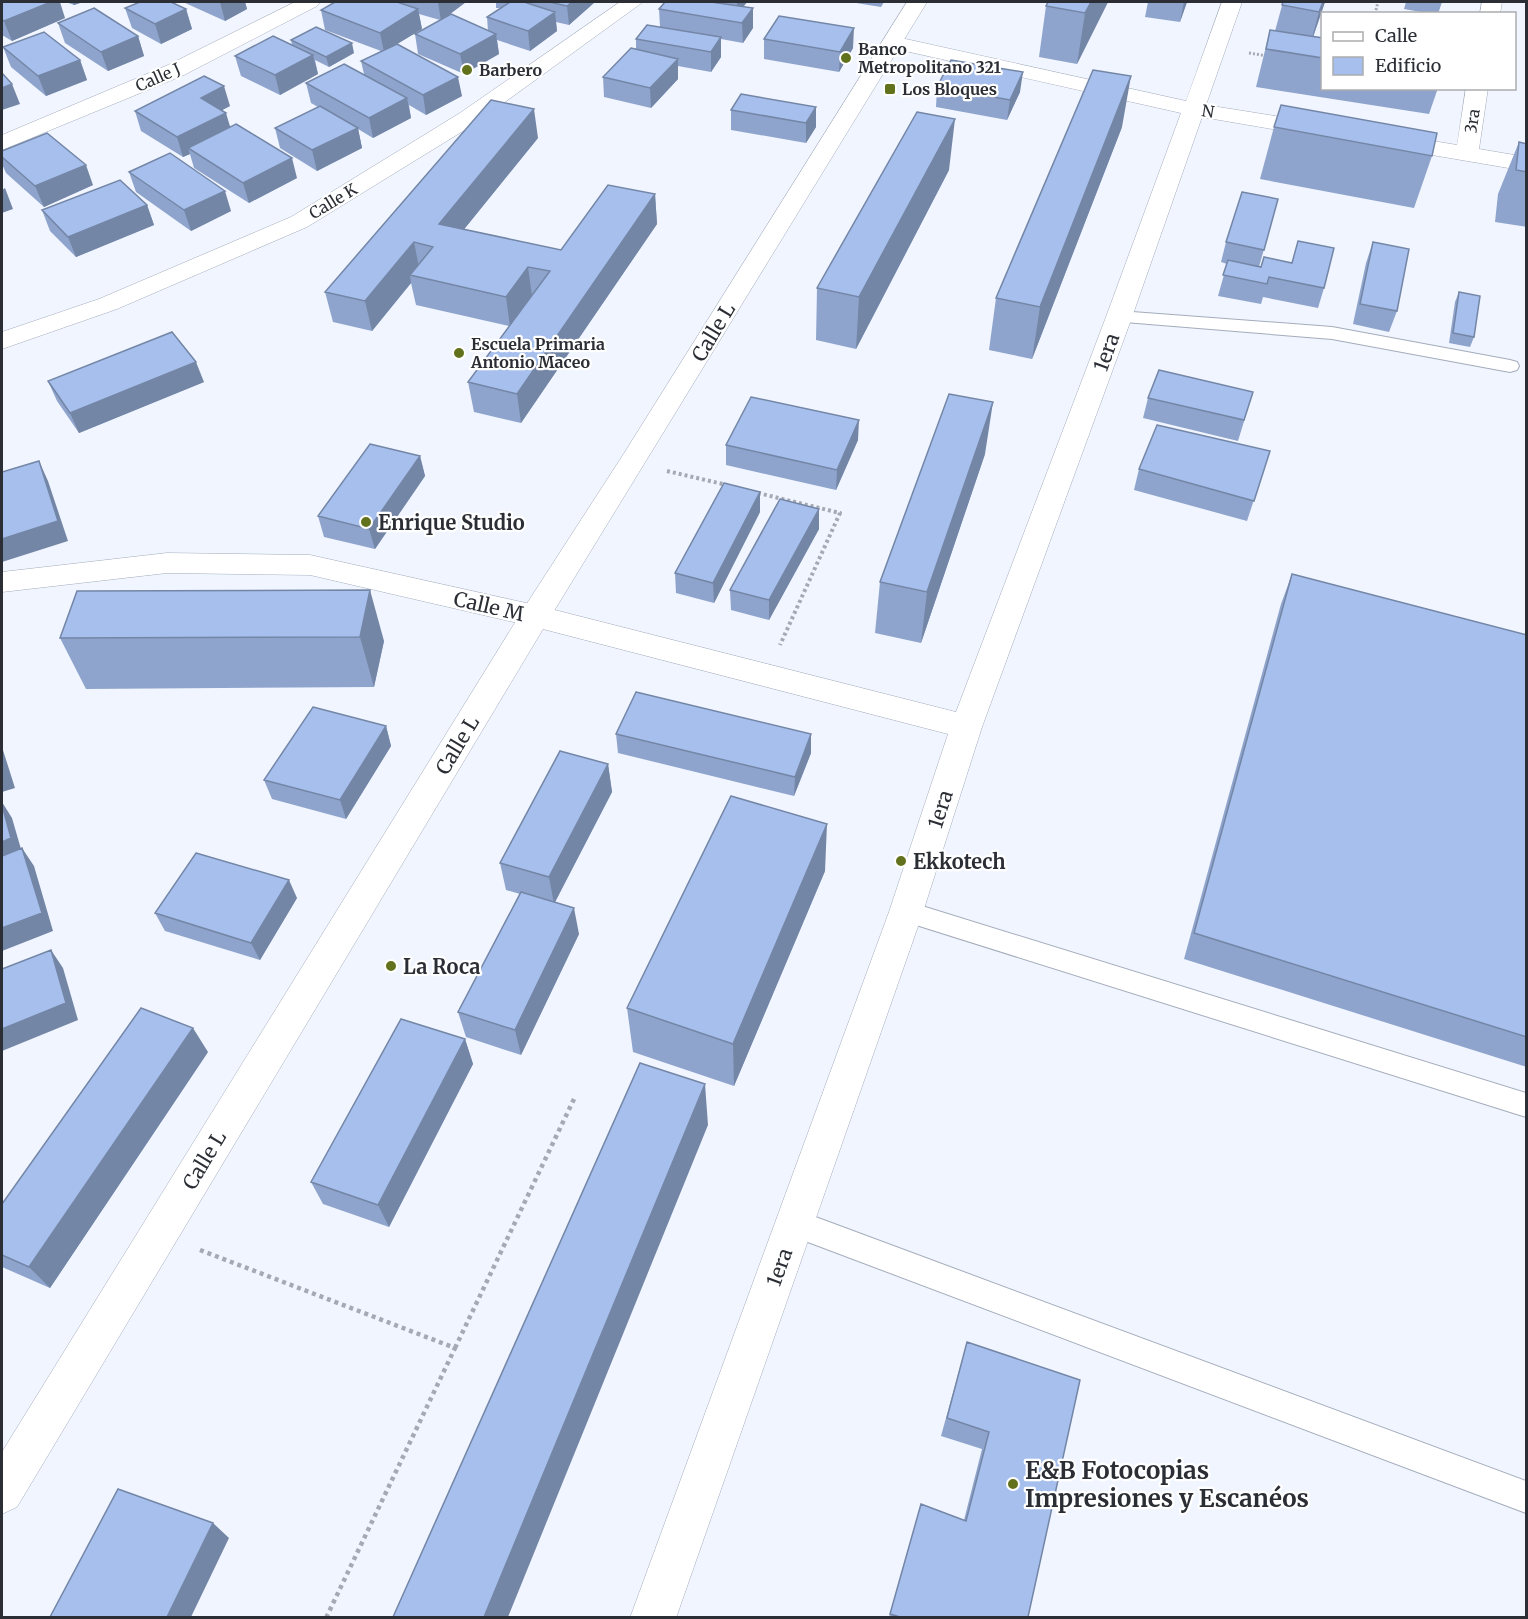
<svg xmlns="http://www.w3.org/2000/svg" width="1528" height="1619" font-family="Merriweather,serif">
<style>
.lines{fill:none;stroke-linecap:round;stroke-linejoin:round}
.lane-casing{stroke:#a4acbb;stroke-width:2}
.street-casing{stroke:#a4acbb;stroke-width:1}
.secondary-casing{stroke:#a4acbb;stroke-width:1}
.path-far2{stroke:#a5aab2;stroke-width:3;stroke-dasharray:2 2;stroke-linecap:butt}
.path-far1{stroke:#a5aab2;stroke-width:4;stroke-dasharray:3 3;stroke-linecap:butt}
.path{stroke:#a5aab2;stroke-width:4.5;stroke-dasharray:4 4;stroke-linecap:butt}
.lane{fill:#fff;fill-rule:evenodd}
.street{fill:#fff;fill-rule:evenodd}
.secondary{fill:#fff;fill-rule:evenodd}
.wall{fill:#8fa4cc}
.shaded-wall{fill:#7486a6}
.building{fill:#a6bfed;stroke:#7486a6;stroke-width:1.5}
.poi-dot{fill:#62711c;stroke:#fff;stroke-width:2}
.labels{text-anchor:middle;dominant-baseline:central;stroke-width:4.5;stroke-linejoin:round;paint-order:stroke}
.far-poi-label{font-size:16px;font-weight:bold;fill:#2b2f35;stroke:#fff;text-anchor:start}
.far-street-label{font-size:16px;fill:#2b2f35;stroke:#fff}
.street-label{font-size:20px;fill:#2b2f35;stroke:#fff}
.poi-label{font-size:20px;font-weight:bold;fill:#2b2f35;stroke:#fff;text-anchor:start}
.near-poi-label{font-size:24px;font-weight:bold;fill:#2b2f35;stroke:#fff;text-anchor:start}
</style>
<rect width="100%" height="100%" fill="#f0f5ff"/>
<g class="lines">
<defs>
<path id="lane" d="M1119 311 1332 327 1510 360 1517 362 1519 366 1517 370 1510 372 1332 339 1112 321 1110 317 1112 313Z
M906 901 1526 1093V1117L897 919 893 912 897 905Z
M794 1209 1526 1481V1513L784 1233 780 1223 784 1213Z"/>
<path id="street" d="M295 2H320L317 6 184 75 2 150V135L168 65Z
M620 2H643L476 123 307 227 117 309 2 349V332L99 299 291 217 460 113Z
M1222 2H1242L1206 105 1319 123 1327 125 1330 130 1327 135 1319 137 1202 117 1132 317 982 727 923 912 676 1618H630L889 912 948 734 535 627 310 575 167 573 2 592V572L167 553 310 555 535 605 956 712 1106 317 1181 113 892 48 885 46 882 42 885 38 892 36 1186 101Z
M1482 2H1502L1500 14H1480Z
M1466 88H1488L1479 149 1526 157V171L1391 148 1383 146 1380 141 1383 136 1391 134 1457 145Z"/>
<path id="secondary" d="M907 2H927L546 624 17 1507 2 1514V1452L524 608 623 455Z"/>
</defs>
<use href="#lane" class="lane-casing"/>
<use href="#street" class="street-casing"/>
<use href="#secondary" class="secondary-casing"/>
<path class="path-far2" d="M1375 14 1378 2
M1249 53 1268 56"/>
<path class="path-far1" d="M667 471 727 485
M758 493 840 513 780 645"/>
<path class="path" d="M200 1250 455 1348 326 1618
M455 1348 574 1099"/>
<use href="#lane" class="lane"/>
<use href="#street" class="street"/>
<use href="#secondary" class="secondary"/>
</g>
<path class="wall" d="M2 2 65 18 12 41 2 35Z
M66 2H83L74 5Z
M183 2H245L247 9 225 21Z
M335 2H466L445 17 488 31 487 17 500 8H496V2H595L569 25 556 22 557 31 530 51 497 40 499 54 464 74 418 54 415 34 440 20 419 14 422 29 397 44 462 96 426 115 409 105 411 118 373 138 358 129 362 148 317 171 280 148 275 128 318 107 311 103 306 83 364 74 361 61 381 51 325 30 321 10Z
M665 2H747L743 7 753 8V28L743 43 721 39V57L711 72 678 66V79L651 108 604 97 603 77 636 49V39L660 27 659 9Z
M850 2H884L881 7Z
M1048 2H1108L1077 64 1039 57 1046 6Z
M1148 2H1187L1180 22 1145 17Z
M1283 2H1325L1313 37 1323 38V88H1438L1429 114 1256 87 1270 30 1275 31Z
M1406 2H1442L1438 14H1432L1404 9Z
M125 8 186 9 192 29 161 44 132 28Z
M58 23 138 36 144 56 108 71 65 43Z
M764 39 853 48 839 72 764 59Z
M291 40 354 53 329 67 315 60 318 74 280 95 241 76 235 56 292 45Z
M3 47 80 60 87 80 46 96 11 67Z
M937 87 1020 92 1007 120 936 107Z
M741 94 816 127 806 143 731 130V110Z
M230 106 222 110 230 127 297 178 249 203 194 168 190 154 183 157 141 131 135 111Z
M1122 127 1032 359 989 350 996 298Z
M1274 127 1432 156 1414 208 1260 179Z
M538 138 464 229 561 250 655 194 657 224 521 423 474 412 468 382 509 326 416 305 411 283 372 331 333 322 325 292Z
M1519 142 1527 144V227L1495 222 1498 194Z
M2 151 93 185 44 207 6 173 2 164Z
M949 170 856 349 816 340 817 288Z
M129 172 231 211 191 231 136 192Z
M1278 199 1259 267 1324 288 1318 308 1263 297 1261 304 1218 296 1227 264 1221 262 1226 242Z
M147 205 154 225 76 257 50 231 42 210Z
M1373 242 1397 311 1389 332 1353 324 1366 263Z
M1459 292 1474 337 1470 347 1449 343 1455 302Z
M48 381 204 382 79 433 57 401Z
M1253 392 1238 441 1143 418 1148 398Z
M858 440 836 490 726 465V445Z
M1270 451 1247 521 1134 490 1139 469Z
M985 454 921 643 875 633 880 582Z
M420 456 425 476 375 549 324 537 318 516Z
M819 509V529L769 620 731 610 730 590Z
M760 512 714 603 676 593 675 573Z
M1292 574 1527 635V1067L1184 959 1281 604Z
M77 591 384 641 374 687 86 689 60 638Z
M386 726 391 746 346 819 272 799 264 780Z
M616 734 811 753 794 796 618 753Z
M608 764 612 792 555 902 579 934 521 1055 466 1037 458 1012 520 894 506 890 500 863Z
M825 871 734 1086 633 1052 627 1008Z
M297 898 260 960 165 931 155 913Z
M465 1039 473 1064 389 1227 323 1204 311 1182Z
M208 1052 50 1288 2 1267V1204Z
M967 1342 1080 1380 1028 1617H889L921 1504 964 1520 982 1449 941 1436Z"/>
<path class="shaded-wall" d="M51 2H60L65 18 12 41 4 21Z
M72 2H83L74 5Z
M220 2H245L247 9 225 21Z
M438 2H466L441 21Z
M572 2H595L569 25 567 6Z
M737 2H747L737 15Z
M1091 2H1108L1077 64 1085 13Z
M1184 2H1187L1180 22Z
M1323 2H1325L1309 49 1319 12Z
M753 8V28L743 43 742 23Z
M186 9 192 29 161 44 155 24Z
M418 9 422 29 384 52 380 33Z
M555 12 557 31 530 51 528 31Z
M854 28 853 48 839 72 840 52Z
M496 34 499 54 464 74 460 54Z
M138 36 144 56 108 71 101 52Z
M721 37V57L711 72V52Z
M352 43 354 53 329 67 326 57Z
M313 55 318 74 280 95 275 75Z
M678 59V79L651 108 650 88Z
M80 60 87 80 46 96 38 76Z
M1023 72 1020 92 1007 120 1010 100Z
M1131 76 1122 127 1032 359 1040 307Z
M458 77 462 96 426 115 423 95Z
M12 84 20 104 2 110V88Z
M224 86 230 106 207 118 201 98Z
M407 98 411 118 373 138 369 118Z
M816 107V127L806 143V123Z
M534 109 538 138 445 253 439 224Z
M226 113 232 133 188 148 190 154 183 157 177 137Z
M955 119 949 170 856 349 859 297Z
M358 128 362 148 317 171 312 150Z
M292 158 297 178 249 203 243 183Z
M86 165 93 185 44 207 35 186Z
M5 188 13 209 2 213V190Z
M225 191 231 211 191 231 184 210Z
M655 194 657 224 521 423 517 394Z
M147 205 154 225 76 257 68 237Z
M414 242 420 272 410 275 411 283 372 331 365 301Z
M528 267 532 296 510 327 506 297Z
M196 362 204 382 79 433 70 413Z
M993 402 985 454 921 643 927 592Z
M859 420 858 440 836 490 837 470Z
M420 456 425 476 375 549 369 529Z
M39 461 48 481 68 541 2 562V539Z
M760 492V512L714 603 713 583Z
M819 509V529L769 620V600Z
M370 590 384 641 374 687 360 637Z
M386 726 391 746 346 819 340 800Z
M811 734V753L794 796 795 777Z
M2 747 15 788 2 792Z
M608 764 612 792 554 904 549 877Z
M2 802 12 818 23 856 2 865Z
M827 824 825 871 734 1086 733 1044Z
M22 848 34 866 53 931 2 951V928Z
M289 880 297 898 260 960 251 943Z
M574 908 579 934 521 1055 515 1030Z
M51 950 63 968 78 1020 2 1051V1029Z
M193 1028 208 1052 50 1288 29 1267Z
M465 1039 473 1064 389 1227 378 1205Z
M705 1084 708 1125 508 1617H484Z
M213 1523 229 1538 191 1617H167Z"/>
<path class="building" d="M2 2H51L4 21 2 20Z
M140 2H171L186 9 155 24 125 8Z
M335 2H397L418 9 380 33 321 10Z
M510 2H524L555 12 528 31 487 17Z
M549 2H572L567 6Z
M665 2H711L753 8 742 23 659 9Z
M1048 2H1091L1085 13 1046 6Z
M1283 2H1323L1319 12 1282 5Z
M94 8 138 36 101 52 58 23Z
M451 14 496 34 460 54 415 34Z
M779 16 854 28 840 52 764 39Z
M647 25 721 37 711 52 636 39Z
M316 27 352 43 326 57 291 40Z
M1270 30 1323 38V58L1266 49Z
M44 32 80 60 38 76 3 47Z
M273 36 313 55 275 75 235 56Z
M397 44 458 77 423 95 361 61Z
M631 48 678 59 650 88 603 77Z
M951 60 1023 72 1010 100 937 87Z
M344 64 407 98 369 118 306 83Z
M1093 70 1131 76 1040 307 996 298Z
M2 73 12 84 2 88Z
M204 76 224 86 201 98 226 113 177 137 135 111Z
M741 94 816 107 806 123 731 110Z
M491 100 534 109 439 224 561 250 608 185 655 194 517 394 468 382 550 271 528 267 506 297 410 275 433 247 414 242 365 301 325 292Z
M1281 105 1437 133 1432 156 1274 127Z
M320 106 358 128 312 150 275 128Z
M917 112 955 119 859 297 817 288Z
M236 124 292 158 243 183 188 148Z
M47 133 86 165 35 186 2 157V151Z
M1519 142 1527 144V172L1516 170Z
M170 153 225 191 184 210 129 172Z
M120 180 147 205 68 237 42 210Z
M1242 192 1278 199 1264 250 1226 242Z
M1298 241 1334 248 1324 288 1269 277 1267 284 1223 275 1228 260 1261 267 1264 257 1292 263Z
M1373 242 1409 249 1397 311 1360 304Z
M1459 292 1480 296 1474 337 1453 333Z
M172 332 196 362 70 413 48 381Z
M1159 370 1253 392 1244 420 1148 398Z
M949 394 993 402 927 592 880 582Z
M751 397 859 420 837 470 726 445Z
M1157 425 1270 451 1254 501 1139 469Z
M370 444 420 456 369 529 318 516Z
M39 461 58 521 2 539V472Z
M724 483 760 492 713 583 675 573Z
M780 499 819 509 769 600 730 590Z
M1292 574 1527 635V1037L1194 933Z
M370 590 360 637 60 638 77 591Z
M636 692 811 734 795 777 616 734Z
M313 707 386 726 340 800 264 780Z
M560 751 608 764 549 877 500 863Z
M731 796 827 824 733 1044 627 1008Z
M2 805 11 838 2 842Z
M22 848 42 913 2 928V856Z
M196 853 289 880 251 943 155 913Z
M521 892 574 908 515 1030 458 1012Z
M51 950 66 1003 2 1029V969Z
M141 1008 193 1028 29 1267 2 1255V1204Z
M401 1019 465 1039 378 1205 311 1182Z
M640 1063 705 1084 484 1617H393Z
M967 1342 1080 1380 1028 1617H900L890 1614 921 1504 966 1521 989 1432 947 1418Z
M118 1489 213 1523 167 1617H50Z"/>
<g class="poi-dot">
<circle cx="846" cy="58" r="6"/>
<circle cx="467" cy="70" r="6"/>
<rect x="884" y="83" width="12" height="12" rx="3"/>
<circle cx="459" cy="353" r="6"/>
<circle cx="366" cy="522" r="6"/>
<circle cx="901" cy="861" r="6"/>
<circle cx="391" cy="966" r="6"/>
<circle cx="1013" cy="1484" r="6"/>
</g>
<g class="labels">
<g class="far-poi-label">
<text x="858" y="49">Banco<tspan x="858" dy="18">Metropolitano 321</tspan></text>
<text x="479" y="70">Barbero</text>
<text x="902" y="89">Los Bloques</text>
<text x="471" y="344">Escuela Primaria<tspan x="471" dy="18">Antonio Maceo</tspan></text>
</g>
<g class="far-street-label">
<text transform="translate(158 77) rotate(-24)">Calle J</text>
<text transform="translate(1208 111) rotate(9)">N</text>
<text transform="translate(1472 121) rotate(-81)">3ra</text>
<text transform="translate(333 201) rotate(-31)">Calle K</text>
</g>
<g class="street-label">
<text transform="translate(713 332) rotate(-59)">Calle L</text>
<text transform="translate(1106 352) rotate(-70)">1era</text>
<text transform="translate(489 606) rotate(13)">Calle M</text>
<text transform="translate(457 745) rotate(-59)">Calle L</text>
<text transform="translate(940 809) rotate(-72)">1era</text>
<text transform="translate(204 1160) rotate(-59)">Calle L</text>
<text transform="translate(779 1267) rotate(-70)">1era</text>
</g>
<g class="poi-label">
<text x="378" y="522">Enrique Studio</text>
<text x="913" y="861">Ekkotech</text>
<text x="403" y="966">La Roca</text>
</g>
<g class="near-poi-label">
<text x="1025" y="1470">E&amp;B Fotocopias<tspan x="1025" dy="28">Impresiones y Escanéos</tspan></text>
</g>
</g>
<rect width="1528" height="1619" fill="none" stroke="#2b2f35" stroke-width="6"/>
<rect x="1321" y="12" width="195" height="78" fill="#ffffff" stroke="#aaacae" stroke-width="1.5"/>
<rect x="1333" y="32" width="30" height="9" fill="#ffffff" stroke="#aaacae" stroke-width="1.5"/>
<text x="1375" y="42" font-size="18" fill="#2b2f35">Calle</text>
<rect x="1333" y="57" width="30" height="18" fill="#a6bfed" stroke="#aaacae" stroke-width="1.5"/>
<text x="1375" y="72" font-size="18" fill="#2b2f35">Edificio</text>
</svg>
